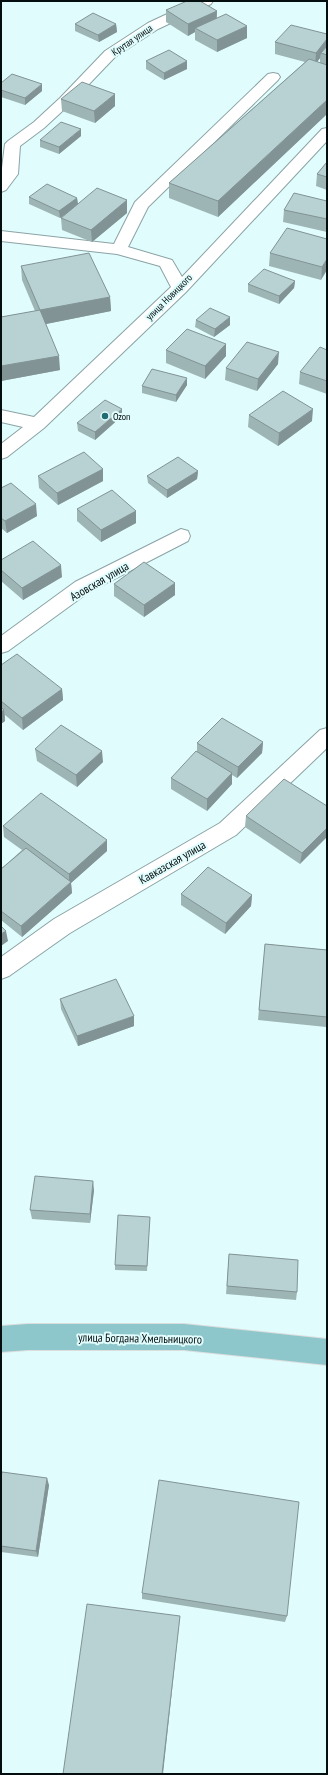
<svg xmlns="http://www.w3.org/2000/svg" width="328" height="1775" font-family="'PT Sans Narrow',sans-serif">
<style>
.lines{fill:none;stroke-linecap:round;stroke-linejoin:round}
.minor-casing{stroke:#8ba3a5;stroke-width:2}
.major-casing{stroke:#dcdddd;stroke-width:2}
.minor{fill:#fff;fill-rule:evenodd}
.major{fill:#8ec7cb;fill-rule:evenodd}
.wall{fill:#9eb5b5;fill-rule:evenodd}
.shaded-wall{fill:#819394}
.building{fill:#b8d2d3;stroke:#819394}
.poi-dot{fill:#216c71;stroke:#e1fcfd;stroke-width:1.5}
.labels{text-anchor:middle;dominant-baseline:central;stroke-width:4;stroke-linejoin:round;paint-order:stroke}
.far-street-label{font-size:10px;fill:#050e0e;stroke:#e1fcfd}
.far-poi-label{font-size:10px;fill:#050e0e;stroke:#e1fcfd;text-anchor:start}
.street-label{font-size:12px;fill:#050e0e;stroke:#e1fcfd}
</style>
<rect width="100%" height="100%" fill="#e1fcfd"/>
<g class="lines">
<defs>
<path id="minor" d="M195 1H213L211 4 158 29 115 57 70 104 44 128 20 146 18 174 6 190 1 192V176L5 144 8 141 34 122 60 98 105 51 148 23Z
M273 73 278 74 280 77 278 80 148 207 128 247 172 260 182 277 322 129 327 128V141L186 292 44 428 7 457 1 459V444L23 427 1 422V410L34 417 171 287 160 266 117 254 1 241V231L114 244 135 202 268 74Z
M181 529 188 531 190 536 188 541 89 592 8 651 1 653V636L75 582Z
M327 728V748L236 835 70 933 9 976 1 979V957L54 919 220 823 320 730Z"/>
<path id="major" d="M28 1324H184L327 1339V1365L184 1350H28L1 1352V1326Z"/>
</defs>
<use href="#minor" class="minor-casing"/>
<use href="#major" class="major-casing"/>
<use href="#minor" class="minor"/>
<use href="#major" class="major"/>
</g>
<path class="wall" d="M166 10 217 11V18L247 38 217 52 195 40V32L188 36 166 22Z
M75 24H116L117 32 99 42 75 31Z
M327 34V114L218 217 169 198V183L305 62 275 54V42ZM320 58V62H317Z
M146 61 187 69 164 80 146 69Z
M1 83 42 91 25 105 1 97Z
M61 99 115 106 95 123 62 111Z
M81 136 59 154 40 147V140Z
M327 162V190L316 186 317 174Z
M29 197 77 198 78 204 127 213 92 242 62 230 61 218 66 214 60 218 29 204Z
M327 201V232L283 222 284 210Z
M327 239 321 280 269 266 270 253Z
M21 266 110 297 111 311 46 324 60 370 1 381V317L35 311 22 280Z
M295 281 294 288 279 304 248 292V284Z
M196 320 230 325 214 337 195 327Z
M166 350 226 356 205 379 166 363Z
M327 350V394L299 384 300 372Z
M278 364 257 391 225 380 226 368Z
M187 385 176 402 142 393V386Z
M249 415 312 421 278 446 248 427Z
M122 416 95 440 78 431 77 423Z
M103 469V481L58 505 39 488 38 476Z
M198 471 197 479 167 498 148 483 147 476Z
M1 488 37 516 7 533 1 528Z
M77 509 136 511V523L101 542 77 521Z
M1 560 62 577 23 600 1 581Z
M114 584 175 595 144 617 114 596Z
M1 665 62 689 63 700 23 730 5 715V721L1 724Z
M263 742 262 753 237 778 232 775V784L207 811 171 789V778L197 752V743Z
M35 749 103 762 77 787 37 761Z
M327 806 300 864 245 827 246 816Z
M3 826 107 851 71 883 72 893 22 937 1 920V869L22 850 4 837Z
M181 894 252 895 251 906 225 934 181 905Z
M265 944 327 950V1019L326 1027 258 1020Z
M60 999 134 1026 78 1046 61 1009Z
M94 1190 90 1223 32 1219 30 1210Z
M150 1217 147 1271 115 1270V1265Z
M229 1254 297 1292 296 1300 226 1294Z
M1 1477 49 1485 38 1557 1 1552Z
M142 1593 287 1616 285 1622 142 1599Z"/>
<path class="shaded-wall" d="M217 11 216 23 195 28V32L188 36V24Z
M116 24 117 32 99 42 98 35Z
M247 26V38L217 52V40Z
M327 39V50L321 53 320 58 315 65 316 53Z
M187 61V69L164 80V73Z
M42 84V91L25 105V98Z
M115 94V106L95 123 94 111Z
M327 100V114L218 217V201Z
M81 129V136L59 154V147Z
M77 198 78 205 60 218 59 211Z
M127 200V213L92 242 91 230Z
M327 259V270L321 280 322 267Z
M295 281 294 288 279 304V296Z
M110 297 111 311 41 325 40 310Z
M230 317V325L214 337 215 329Z
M226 344V356L205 379V366Z
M279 352 278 364 257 391 258 379Z
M59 356 60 370 1 381V366Z
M187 378V385L176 402V395Z
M122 409V416L95 440V432Z
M313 409 312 421 278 446 279 433Z
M103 469V481L58 505 57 493Z
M198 471 197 479 167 498V490Z
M36 504 37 516 7 533 5 521Z
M136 511V523L101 542V530Z
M61 565 62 577 23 600 22 588Z
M175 583V595L144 617V605Z
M62 689 63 700 23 730 22 718Z
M4 710 5 721 1 724V712Z
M263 742 262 753 237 778 238 767Z
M102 751 103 762 77 787 76 775Z
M232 773V784L207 811V799Z
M327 828V837L300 864 302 853Z
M107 840V851L71 883 72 893 22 937 21 926 69 884V874Z
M252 895 251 906 225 934 226 923Z
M6 931 8 941 1 946V934Z
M134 1016V1026L78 1046 77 1036Z
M93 1181 94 1190 90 1223V1214Z
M47 1478 49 1485 38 1557 36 1551Z
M180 1616 163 1774H162Z"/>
<path class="building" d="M187 1H200L217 11 188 24 166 10Z
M93 13 116 24 98 35 75 24Z
M226 14 247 26 217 40 195 28Z
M291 25 327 34V39L316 53 275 42Z
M327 46V55L321 53Z
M169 50 187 61 164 73 146 61Z
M309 59 327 65V100L218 201 169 183Z
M12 74 42 84 25 98 1 90V83Z
M82 82 115 94 94 111 61 99Z
M61 122 81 129 59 147 40 140Z
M327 162V177L317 174Z
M47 184 77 198 59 211 29 197Z
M97 188 127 200 91 230 61 218Z
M294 193 327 201V219L284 210Z
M287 228 327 239V259L322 267 270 253Z
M89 253 110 297 40 310 59 356 1 366V317L40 310 21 266Z
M264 269 295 281 279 296 248 284Z
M210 308 230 317 215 329 196 320Z
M187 329 226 344 205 366 166 350Z
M247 342 279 352 258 379 226 368Z
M320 347 327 350V381L300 372Z
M152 369 187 378 176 395 142 386Z
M283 391 313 409 279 433 249 415Z
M105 400 122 409 95 432 77 423Z
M84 452 103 469 57 493 38 476Z
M178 457 198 471 167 490 147 476Z
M11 483 36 504 5 521 1 518V488Z
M112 490 136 511 101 530 77 509Z
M33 541 61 565 22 588 1 570V560Z
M144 562 175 583 144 605 114 584Z
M17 654 62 689 22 718 1 701V665Z
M1 707 4 710 1 712Z
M222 718 263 742 238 767 197 743Z
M61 725 102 751 76 775 35 749Z
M196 751 232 773 207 799 171 778Z
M284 779 327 806V828L302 853 246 816Z
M41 793 107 840 69 874 3 826Z
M26 848 71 882 21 926 1 911V869Z
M208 867 252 895 226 923 181 894Z
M1 926 6 931 1 934Z
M265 944 327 950V1017L259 1010Z
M116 979 134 1016 77 1036 60 999Z
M35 1176 93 1181 90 1214 30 1210Z
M118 1215 150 1217 147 1266 115 1265Z
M229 1254 298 1260 297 1292 227 1286Z
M2 1472 47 1478 36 1551 1 1546V1477Z
M159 1480 299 1502 287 1616 142 1593Z
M87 1604 180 1616 162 1774H63Z"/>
<circle class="poi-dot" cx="105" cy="416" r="4"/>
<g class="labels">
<g class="far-street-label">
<text transform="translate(132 40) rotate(-34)">Крутая улица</text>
<text transform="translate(169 297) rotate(-45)">улица Новицкого</text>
</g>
<g class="far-poi-label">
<text x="113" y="416">Ozon</text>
</g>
<g class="street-label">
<text transform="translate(99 581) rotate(-30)">Азовская улица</text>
<text transform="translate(172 862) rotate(-30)">Кавказская улица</text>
<text transform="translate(140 1338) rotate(1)">улица Богдана Хмельницкого</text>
</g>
</g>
<rect width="328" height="1775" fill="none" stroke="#050e0e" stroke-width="4"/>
</svg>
